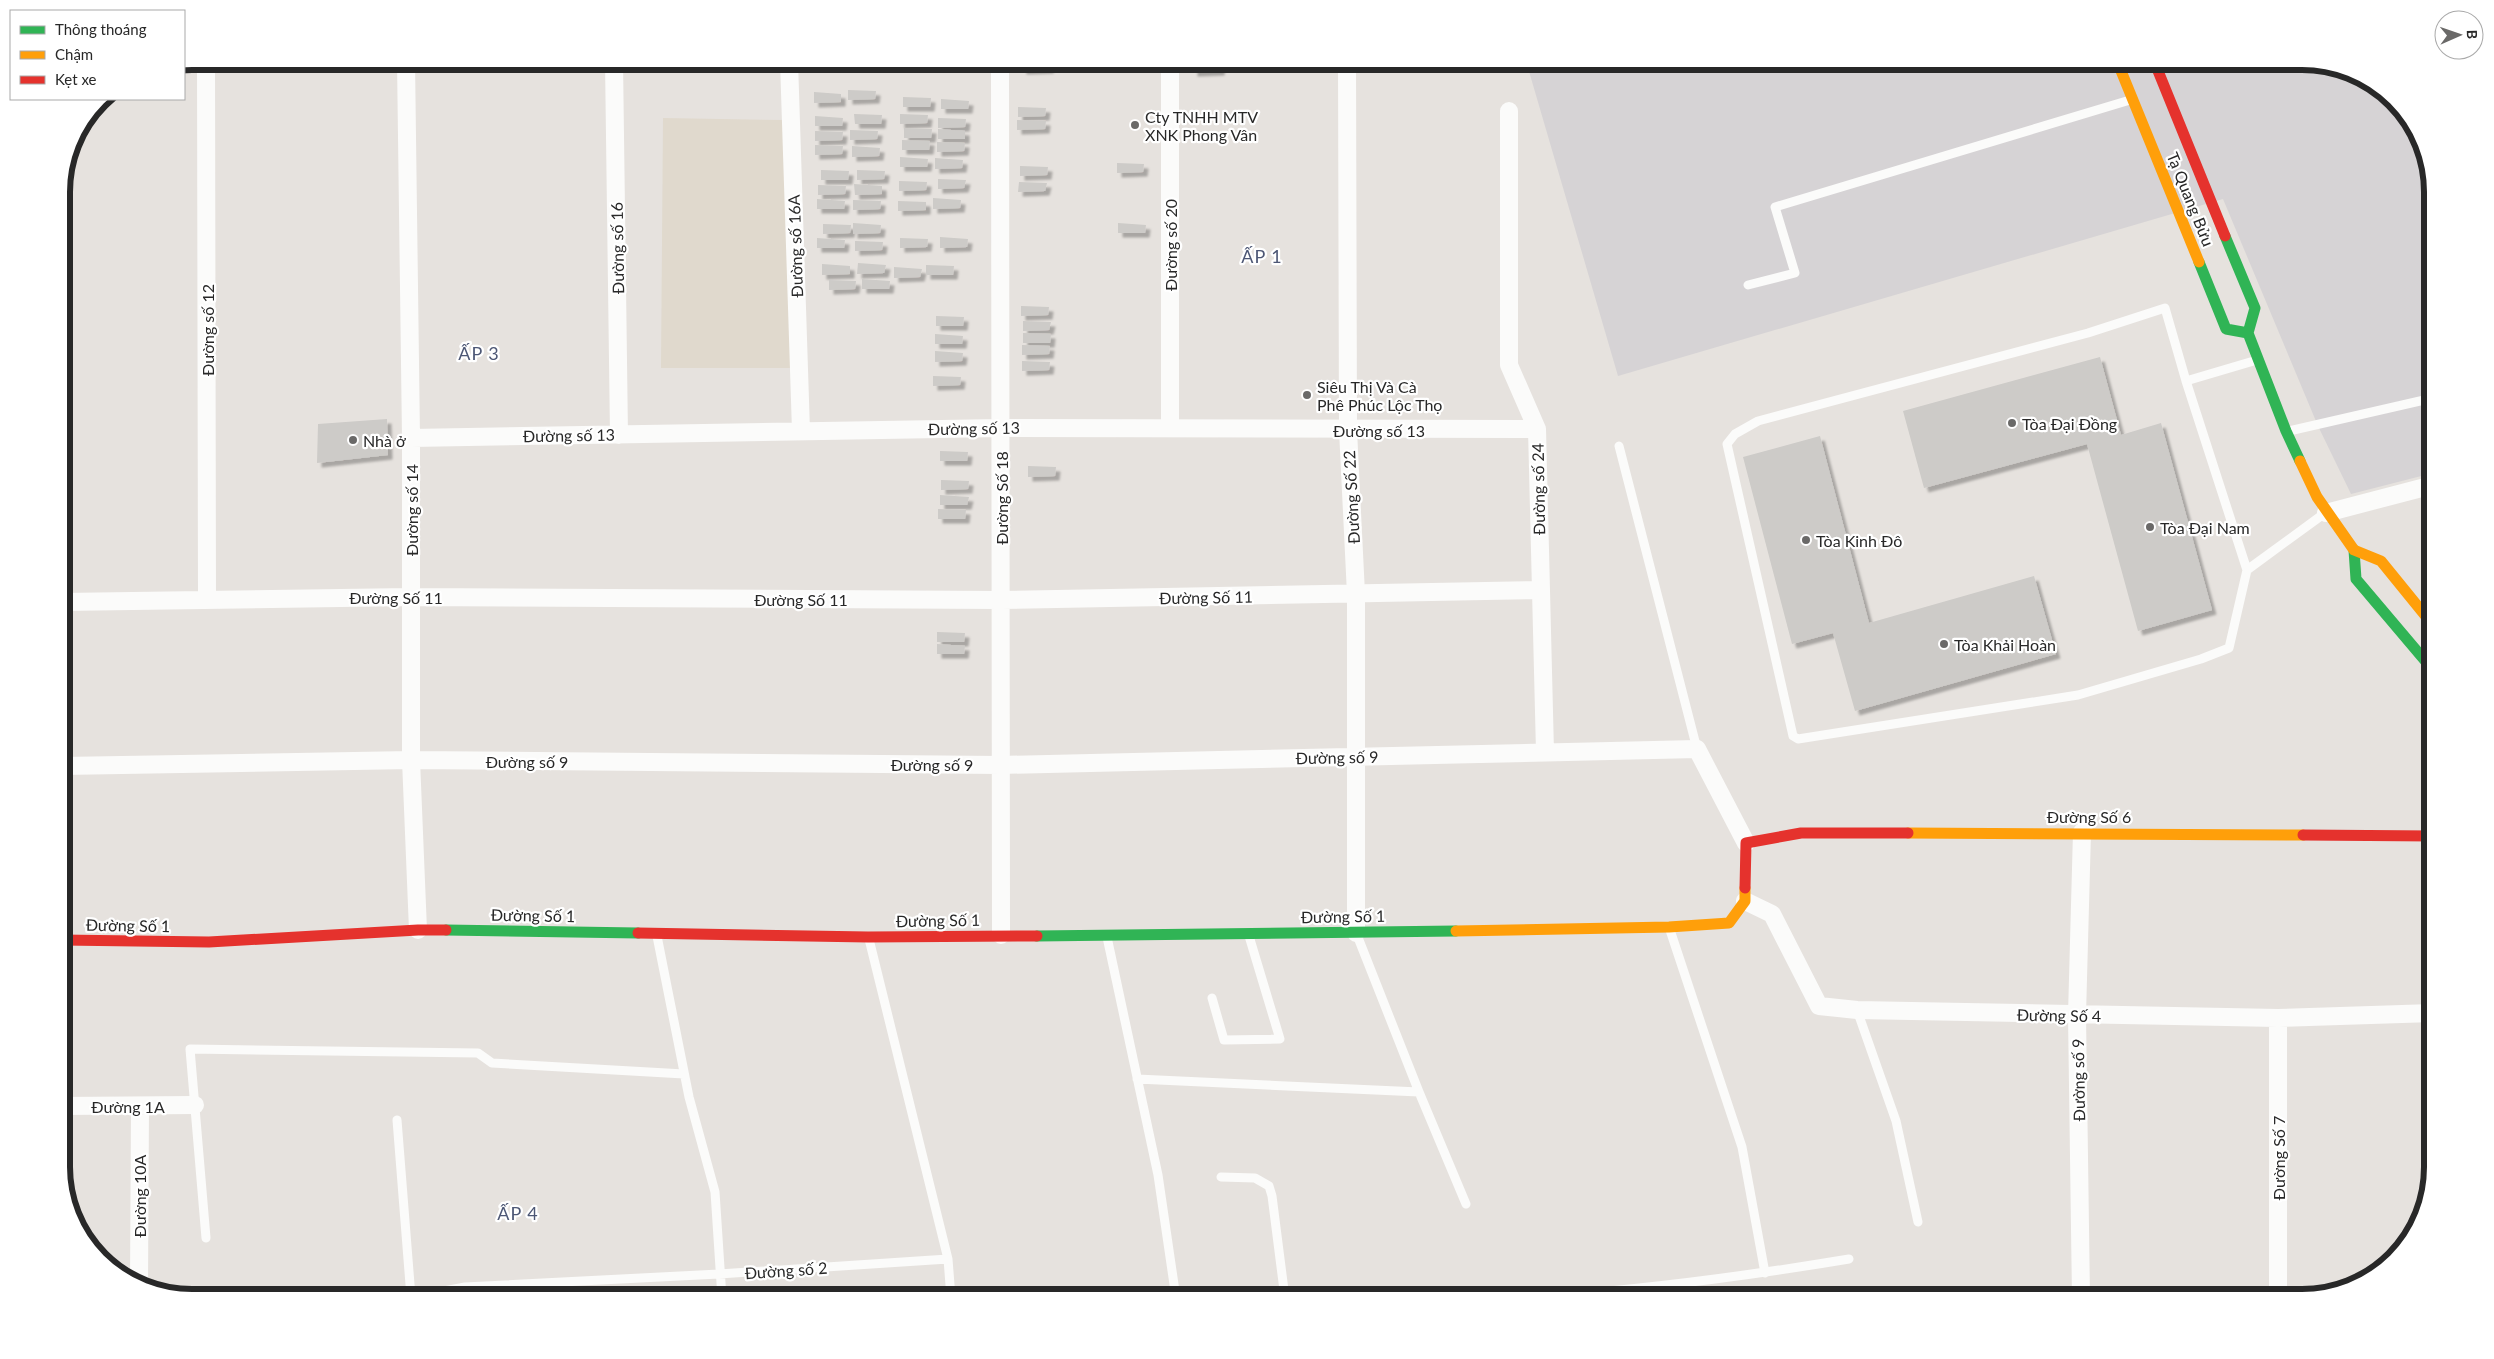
<svg xmlns="http://www.w3.org/2000/svg" width="2494" height="1359" font-family="Lato,sans-serif">
<style>
.industrial{fill:#d6d3d5}
.education{fill:#e0d9cd}
.building{fill:#cdcbc8;filter:url(#shadow)}
.lines{fill:none;stroke-linecap:round;stroke-linejoin:round}
.lane{stroke:#fbfbfa;stroke-width:9}
.street{stroke:#fbfbfa;stroke-width:18}
.fast{stroke:#30b455;stroke-width:11}
.slow{stroke:#ff9f0a;stroke-width:11}
.jam{stroke:#e5322d;stroke-width:11}
.poi-dot{fill:#6a6968;stroke:#fff;stroke-width:2}
.labels{text-anchor:middle;dominant-baseline:central;stroke-width:4.5;stroke-linejoin:round;paint-order:stroke}
.poi-label{font-size:16px;fill:#282828;stroke:#fff;text-anchor:start}
.street-label{font-size:16px;fill:#282828;stroke:#fff}
.neighbourhood-label{font-size:18px;letter-spacing:1px;fill:#4d5775;stroke:#fff}
.rim{fill:none;stroke:#282828;stroke-width:6}
</style>
<defs>
<filter id="shadow"><feDropShadow dx="4.5" dy="4.5" stdDeviation="1" flood-color="#0004"/></filter>
</defs>
<rect width="100%" height="100%" fill="#e6e2de"/>
<path class="industrial" d="M1526 61H2302L2360 75 2411 120 2432 184 2433 473 2351 494 2318 426 2223 199 1618 376Z"/>
<path class="education" d="M663 118 784 120 792 368H661Z"/>
<path class="building" d="M1022 61H1050L1049 69 1022 70Z
M1193 61 1221 63 1220 71 1193 72Z
M848 90 876 91 875 99 848 100Z
M814 92 841 94V102L814 103Z
M903 97 931 98 930 107H903Z
M941 99 969 101 968 109H941Z
M1018 107 1046 108 1045 116 1018 117Z
M854 114 882 115 881 124H855Z
M900 114 928 115 927 123 900 124Z
M815 116 843 118 842 126H815Z
M938 118 966 119 965 127 938 128Z
M1017 120 1046 121 1045 129 1017 130Z
M904 128 932 129 931 138H904Z
M938 129 965 131V139H938Z
M850 130 878 131 877 139 850 140Z
M815 131 843 132 842 140 815 141Z
M902 140 930 141 929 150H902Z
M937 142 965 143 964 151 937 152Z
M815 145 843 146 842 154 815 155Z
M852 146 880 148 879 156 852 157Z
M900 157 928 159 927 167H900Z
M935 158 963 160 962 168 935 169Z
M1117 163 1144 164 1143 172 1117 173Z
M1020 166 1048 167 1047 175 1020 176Z
M821 170 849 171 848 180H821Z
M857 170 885 171 884 179 857 180Z
M938 179 966 180 964 188 938 189Z
M899 181 927 182 926 190 899 191Z
M1019 182 1047 183 1045 191 1018 192Z
M854 184 882 186V194L855 195Z
M818 185 846 186 845 194 818 195Z
M933 198 961 200 960 208 933 209Z
M817 199 845 201 844 209H817Z
M853 200 881 201 880 209 853 210Z
M898 201 926 202V210L898 211Z
M853 223 881 225 880 233 853 234Z
M1118 223 1146 225 1145 233H1118Z
M823 224 851 225 850 233 823 234Z
M940 237 968 239 967 247 940 248Z
M817 238 845 240 844 248H817Z
M900 238 928 239 927 247 900 248Z
M855 241 883 242 882 250 855 251Z
M858 263 886 265 884 273 857 274Z
M822 264 850 266V274L822 275Z
M926 265 954 266 953 275H926Z
M894 267 922 269 920 277 894 278Z
M862 279 890 281 889 289H862Z
M829 280 856 281 855 289 829 290Z
M1021 306 1049 307 1048 315 1021 316Z
M936 316 964 317 963 326H936Z
M1023 321 1051 322 1049 330 1023 331Z
M1023 333 1051 334 1050 343H1023Z
M935 334 963 336 962 344H935Z
M1022 345 1050 346 1049 354 1022 355Z
M935 351 963 353 962 361 935 362Z
M2100 357 2121 435 2161 423 2212 610 2138 631 2087 444 1924 488 1903 411Z
M1022 361 1050 362 1049 370 1022 371Z
M933 376 961 377 960 385 933 386Z
M387 419 388 455 317 463 318 424Z
M1820 436 1869 623 2034 576 2056 654 1855 711 1833 633 1792 644 1743 457Z
M940 451 968 452 967 461H940Z
M1028 466 1056 467 1055 476 1028 477Z
M941 480 969 481 968 489 941 490Z
M940 495 969 497 967 505H940Z
M938 509 966 510 965 519H938Z
M937 632 965 633 964 642H937Z
M937 644 965 646 964 654H937Z"/>
<g class="lines">
<path class="lane" d="M1748 285 1795 273 1775 207 2130 100
M2257 360 2186 381 2165 308 2088 333 1758 421 1735 434 1727 444 1793 736 1798 739 2078 695 2201 659 2229 648 2247 570 2325 513
M2186 381 2247 570
M2289 431 2433 398
M1619 446 1697 749
M1670 930 1742 1147 1765 1273
M1357 935 1419 1092 1466 1204
M657 936 689 1097 715 1192 722 1298
M1107 937 1158 1175 1176 1298
M869 939 948 1259
M1212 998 1224 1040 1280 1039 1249 936
M1857 1010 1896 1121 1918 1222
M1137 1079 1419 1092
M397 1120 411 1297
M1221 1177 1255 1178 1269 1186 1272 1196 1285 1298
M206 1238 190 1049 478 1053 492 1063 684 1074
M407 1298 465 1287 719 1274 948 1259 951 1298
M1314 1298 1349 1294 1363 1298
M1523 1298C1632 1291 1741 1277 1849 1259"/>
<path class="street" d="M206 61 207 600
M406 61 411 438V760L418 930
M614 61 619 435
M789 61 801 431
M1000 61 1001 935
M1347 61 1348 430 1356 594V933
M1509 111V365L1537 429 1545 752
M1170 428V61
M411 438 1001 428 1537 429
M2326 513 2433 485
M62 602 410 597 1001 600 1540 590
M62 766 411 760 1001 765 1697 749 1746 843
M1745 901 1772 914 1819 1006 1857 1010 2278 1018 2433 1013
M2278 1018V1298
M62 1106 195 1105
M139 1285 140 1107
M2081 1298 2077 1015 2082 832"/>
<path class="fast" d="M2225 236 2255 308 2248 333 2286 431 2300 461
M2199 262 2226 329 2248 333
M2354 550 2356 579 2433 670
M446 930 638 933
M1037 936 1456 931"/>
<path class="slow" d="M2117 61 2199 262
M2300 461 2317 497 2354 550 2381 561 2433 625
M1908 833 2303 835
M1456 931 1669 927 1729 923 1745 901V888"/>
<path class="jam" d="M2154 61 2225 236
M2303 835 2433 836
M1745 888 1746 843 1801 833H1908
M638 933 868 937 1037 936
M62 940 209 942 418 930H446"/>
</g>
<g class="poi-dot">
<circle cx="1135" cy="125" r="5"/>
<circle cx="1307" cy="395" r="5"/>
<circle cx="2012" cy="423" r="5"/>
<circle cx="353" cy="440" r="5"/>
<circle cx="2150" cy="527" r="5"/>
<circle cx="1806" cy="540" r="5"/>
<circle cx="1944" cy="644" r="5"/>
</g>
<g class="labels">
<g class="poi-label">
<text x="1145" y="116">Cty TNHH MTV<tspan x="1145" dy="18">XNK Phong Vân</tspan></text>
<text x="1317" y="386">Siêu Thị Và Cà<tspan x="1317" dy="18">Phê Phúc Lộc Thọ</tspan></text>
<text x="2022" y="423">Tòa Đại Đồng</text>
<text x="363" y="440">Nhà ở</text>
<text x="2160" y="527">Tòa Đại Nam</text>
<text x="1816" y="540">Tòa Kinh Đô</text>
<text x="1954" y="644">Tòa Khải Hoàn</text>
</g>
<g class="street-label">
<text transform="translate(2191 199) rotate(68)">Tạ Quang Bửu</text>
<text transform="translate(1170 245) rotate(-90)">Đường số 20</text>
<text transform="translate(795 246) rotate(-92)">Đường số 16A</text>
<text transform="translate(617 248) rotate(-91)">Đường số 16</text>
<text transform="translate(207 330) rotate(-90)">Đường số 12</text>
<text transform="translate(974 428) rotate(-1)">Đường số 13</text>
<text x="1379" y="430">Đường số 13</text>
<text transform="translate(569 435) rotate(-1)">Đường số 13</text>
<text transform="translate(1538 489) rotate(-91)">Đường số 24</text>
<text transform="translate(1351 497) rotate(-93)">Đường Số 22</text>
<text transform="translate(1001 498) rotate(-90)">Đường Số 18</text>
<text transform="translate(411 510) rotate(-90)">Đường số 14</text>
<text x="396" y="597">Đường Số 11</text>
<text transform="translate(1206 597) rotate(-1)">Đường Số 11</text>
<text x="801" y="599">Đường Số 11</text>
<text transform="translate(1337 757) rotate(-1)">Đường số 9</text>
<text x="527" y="761">Đường số 9</text>
<text x="932" y="764">Đường số 9</text>
<text x="2089" y="816">Đường Số 6</text>
<text transform="translate(533 915) rotate(1)">Đường Số 1</text>
<text transform="translate(1343 916) rotate(-1)">Đường Số 1</text>
<text transform="translate(938 920) rotate(-1)">Đường Số 1</text>
<text transform="translate(128 925) rotate(1)">Đường Số 1</text>
<text transform="translate(2059 1015) rotate(1)">Đường Số 4</text>
<text transform="translate(2078 1080) rotate(-91)">Đường số 9</text>
<text x="128" y="1106">Đường 1A</text>
<text transform="translate(2278 1158) rotate(-90)">Đường Số 7</text>
<text transform="translate(139 1196) rotate(-90)">Đường 10A</text>
<text transform="translate(786 1270) rotate(-4)">Đường số 2</text>
</g>
<g class="neighbourhood-label">
<text x="1262" y="256">ẤP 1</text>
<text x="479" y="353">ẤP 3</text>
<text x="518" y="1213">ẤP 4</text>
</g>
</g>
<path d="M0 0H2494V1359H0ZM192 70H2302A122 122 0 0 1 2424 192V1167A122 122 0 0 1 2302 1289H192A122 122 0 0 1 70 1167V192A122 122 0 0 1 192 70Z" fill="#fff" fill-rule="evenodd"/>
<path class="rim" d="M192 70H2302A122 122 0 0 1 2424 192V1167A122 122 0 0 1 2302 1289H192A122 122 0 0 1 70 1167V192A122 122 0 0 1 192 70Z"/>
<rect x="10" y="10" width="175" height="90" fill="#ffffff" stroke="#a9a9a9"/>
<rect x="20" y="26" width="25" height="8" fill="#30b455" stroke="#a9a9a9"/>
<text x="55" y="35" font-size="15" fill="#282828">Thông thoáng</text>
<rect x="20" y="51" width="25" height="8" fill="#ff9f0a" stroke="#a9a9a9"/>
<text x="55" y="60" font-size="15" fill="#282828">Chậm</text>
<rect x="20" y="76" width="25" height="8" fill="#e5322d" stroke="#a9a9a9"/>
<text x="55" y="85" font-size="15" fill="#282828">Kẹt xe</text>
<g transform="translate(2459 35) rotate(88)"><circle r="24" fill="#ffffff" stroke="#a9a9a9"/>
<path d="M0-4L9 19L0 12L-9 19Z" fill="#6a6968"/>
<text y="-8" font-size="14" font-weight="bold" text-anchor="middle" fill="#282828">B</text>
</g>
</svg>
